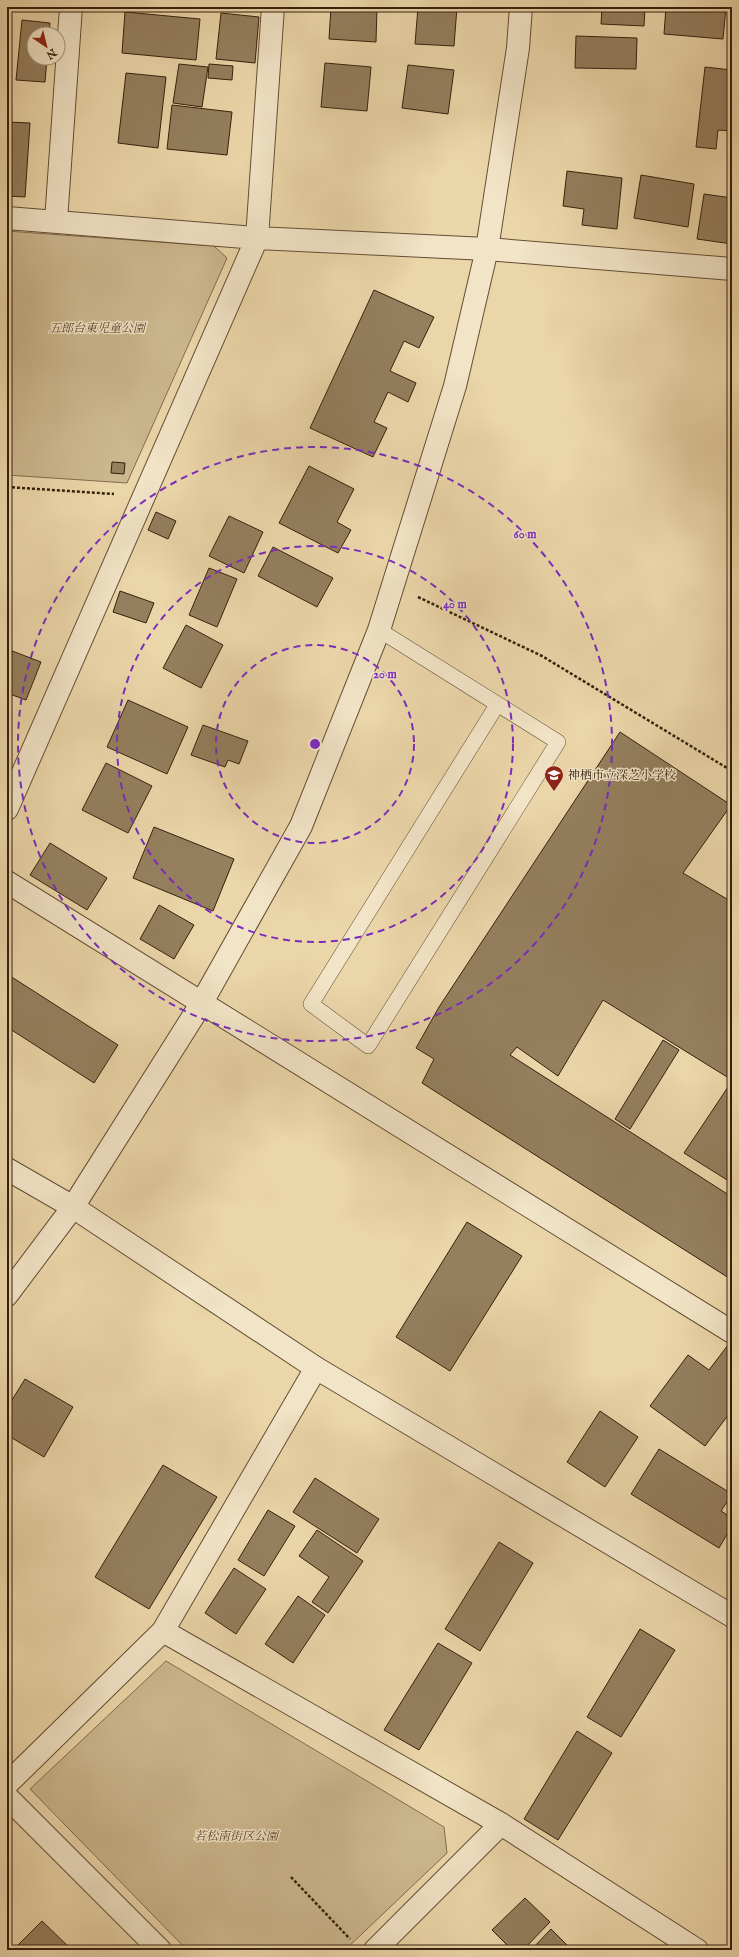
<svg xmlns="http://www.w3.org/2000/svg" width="739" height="1957" font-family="'IM FELL English','Noto Serif JP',serif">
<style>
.green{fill:#ccb78e;stroke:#816c4e}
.building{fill:#947f5e;stroke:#36200d}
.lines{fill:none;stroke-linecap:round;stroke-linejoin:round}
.service-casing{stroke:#634e34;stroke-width:16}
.minor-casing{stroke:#634e34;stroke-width:24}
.tertiary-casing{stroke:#634e34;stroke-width:24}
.path{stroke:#36200d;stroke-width:2.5;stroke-dasharray:3 2;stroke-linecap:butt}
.service{stroke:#f2e4c7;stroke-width:15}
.minor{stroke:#f2e4c7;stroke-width:22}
.tertiary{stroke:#f2e4c7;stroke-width:22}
.ring{fill:none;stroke:#7b2cbf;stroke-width:2;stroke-dasharray:7 5}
.labels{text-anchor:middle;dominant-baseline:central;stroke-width:3;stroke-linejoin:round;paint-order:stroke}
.park-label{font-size:12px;font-style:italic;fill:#5c462d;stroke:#f2e4c7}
.poi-label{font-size:12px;fill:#36200d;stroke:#f2e4c7;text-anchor:start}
.centre{fill:#7b2cbf;stroke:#f2e4c7;stroke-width:2}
.ring-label{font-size:12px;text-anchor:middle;font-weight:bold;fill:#7b2cbf;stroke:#f2e4c7;stroke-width:3;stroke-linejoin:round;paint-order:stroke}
</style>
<rect width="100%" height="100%" fill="#ebd6a9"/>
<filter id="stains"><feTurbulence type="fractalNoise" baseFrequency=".005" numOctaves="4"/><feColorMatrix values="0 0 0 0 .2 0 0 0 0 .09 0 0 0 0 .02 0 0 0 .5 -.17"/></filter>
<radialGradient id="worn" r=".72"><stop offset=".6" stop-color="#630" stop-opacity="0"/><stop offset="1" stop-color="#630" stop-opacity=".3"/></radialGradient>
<path class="green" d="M7 231 214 246 227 258 127 483 7 475Z
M166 1661 444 1827 447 1853 345 1950H187L30 1789Z"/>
<path class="building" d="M331 7H377L376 42 329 39Z
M418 7H457L454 46 415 44Z
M602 7H645L644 26 601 24Z
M666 7H726L723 39 664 34Z
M125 12 200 19 196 60 122 53Z
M221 13 259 17 255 63 216 59Z
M22 20 50 23 49 34H34V58H47L45 82 16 80Z
M576 36 637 38 636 69 575 68Z
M325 63 371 67 367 111 321 107Z
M179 64 208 67 202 107 173 103Z
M209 64 233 66 232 80 208 78Z
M408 65 454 70 448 114 402 108Z
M705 67 732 70V131L718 130 716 149 696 147Z
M126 73 166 77 158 148 118 143Z
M172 105 232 112 227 155 167 149Z
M7 122 30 123 25 197 7 196Z
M567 171 622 178 617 229 582 225 584 209 563 206Z
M641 175 694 184 688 227 634 218Z
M704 194 732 198V244L697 239Z
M374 290 434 317 419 348 404 341 390 371 416 383 408 402 388 392 374 422 387 428 373 457 310 428Z
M112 462 125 463 124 474 111 473Z
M309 466 354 489 337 522 351 530 338 553 279 523Z
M156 512 176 521 168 539 148 530Z
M229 516 263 532 244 573 209 556Z
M273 547 333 578 317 607 258 576Z
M209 568 237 579 217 627 189 615Z
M120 591 154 603 146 623 113 612Z
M186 625 223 645 201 688 163 668Z
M7 649 41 662 26 700 7 693Z
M128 700 188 727 167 774 107 747Z
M203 725 248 741 239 764 228 760 225 767 191 755Z
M620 732 731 805 683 873 732 902V1080L603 1000 558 1076 517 1047 510 1055 732 1197V1280L422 1083 434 1059 416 1048 439 1007Z
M106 763 152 786 128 833 82 810Z
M154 827 234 859 213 911 133 878Z
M50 843 107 878 87 910 30 875Z
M159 905 194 925 174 959 140 939Z
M7 974 118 1045 94 1083 7 1027Z
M663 1040 679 1050 630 1129 615 1119Z
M732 1081V1183L684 1153Z
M467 1222 522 1256 450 1371 396 1337Z
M728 1345 732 1348V1410L705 1446 650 1406 688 1355 709 1370Z
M25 1379 73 1407 44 1457 7 1435V1408Z
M600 1411 638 1437 605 1487 567 1462Z
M659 1449 732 1494 721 1511 732 1518V1526L719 1548 631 1494Z
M163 1465 217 1497 149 1609 95 1577Z
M315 1478 379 1519 357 1553 293 1512Z
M268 1510 295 1526 264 1576 238 1560Z
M317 1530 363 1561 328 1613 312 1602 329 1577 299 1556Z
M499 1542 533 1563 480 1651 445 1629Z
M234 1568 266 1589 236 1634 205 1613Z
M298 1596 325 1615 293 1663 265 1644Z
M640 1629 675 1650 621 1737 587 1717Z
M438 1643 472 1663 419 1750 384 1730Z
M577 1731 612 1753 558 1840 524 1819Z
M525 1898 550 1922 523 1950H512L492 1930Z
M42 1921 72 1950H13Z
M551 1929 572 1950H531Z"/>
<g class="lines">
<defs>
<path id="service" d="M379 630 558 742 368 1046 311 1004 497 705"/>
<path id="minor" d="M7 218 257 238 487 249 732 269
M56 221 71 7
M7 809 257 238 273 7
M7 882 732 1332
M163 1631 501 1824 697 1950
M7 1784 163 1631 316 1368
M7 1797 160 1950
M375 1950 501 1824"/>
<path id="tertiary" d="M7 1169 73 1207 316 1368 732 1616
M7 1295 73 1207 201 1004 301 826 379 630 455 386 487 249 518 48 521 7"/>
</defs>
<use href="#service" class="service-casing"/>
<use href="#minor" class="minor-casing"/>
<use href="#tertiary" class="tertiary-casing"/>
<path class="path" d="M7 487 114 494
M418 597 542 656 732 771
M291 1877 350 1939"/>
<use href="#service" class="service"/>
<use href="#minor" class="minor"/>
<use href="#tertiary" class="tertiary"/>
</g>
<g class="ring">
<circle cx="315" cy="744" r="99"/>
<circle cx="315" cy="744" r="198"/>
<circle cx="315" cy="744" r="297"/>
</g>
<defs>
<symbol id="school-pin" viewBox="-11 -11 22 30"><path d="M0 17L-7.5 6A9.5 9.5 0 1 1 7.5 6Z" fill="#8f2418" stroke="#f2e4c7"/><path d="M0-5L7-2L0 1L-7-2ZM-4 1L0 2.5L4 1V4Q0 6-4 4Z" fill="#fff"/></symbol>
</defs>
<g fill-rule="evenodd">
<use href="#school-pin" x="543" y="764" width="22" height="30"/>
</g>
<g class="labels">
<g class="park-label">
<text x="97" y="328">五郎台東児童公園</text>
<text x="236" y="1836">若松南街区公園</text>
</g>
<g class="poi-label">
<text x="568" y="775">神栖市立深芝小学校</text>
</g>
</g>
<circle cx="315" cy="744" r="6" class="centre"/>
<g class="ring-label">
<text x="525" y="538">60 m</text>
<text x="455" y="608">40 m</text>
<text x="385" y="678">20 m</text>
</g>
<rect width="739" height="1957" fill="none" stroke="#ebd6a9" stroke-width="24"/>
<rect x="8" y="8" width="723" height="1941" fill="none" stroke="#36200d" stroke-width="2"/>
<rect x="12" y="12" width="715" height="1933" fill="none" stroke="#36200d"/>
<g transform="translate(46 46) rotate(145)"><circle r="19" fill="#f2e4c7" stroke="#a7967d"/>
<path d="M0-3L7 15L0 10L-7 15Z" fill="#8f2418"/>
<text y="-6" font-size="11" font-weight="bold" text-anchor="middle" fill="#36200d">N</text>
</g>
<rect width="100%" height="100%" filter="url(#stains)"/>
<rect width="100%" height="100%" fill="url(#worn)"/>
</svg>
